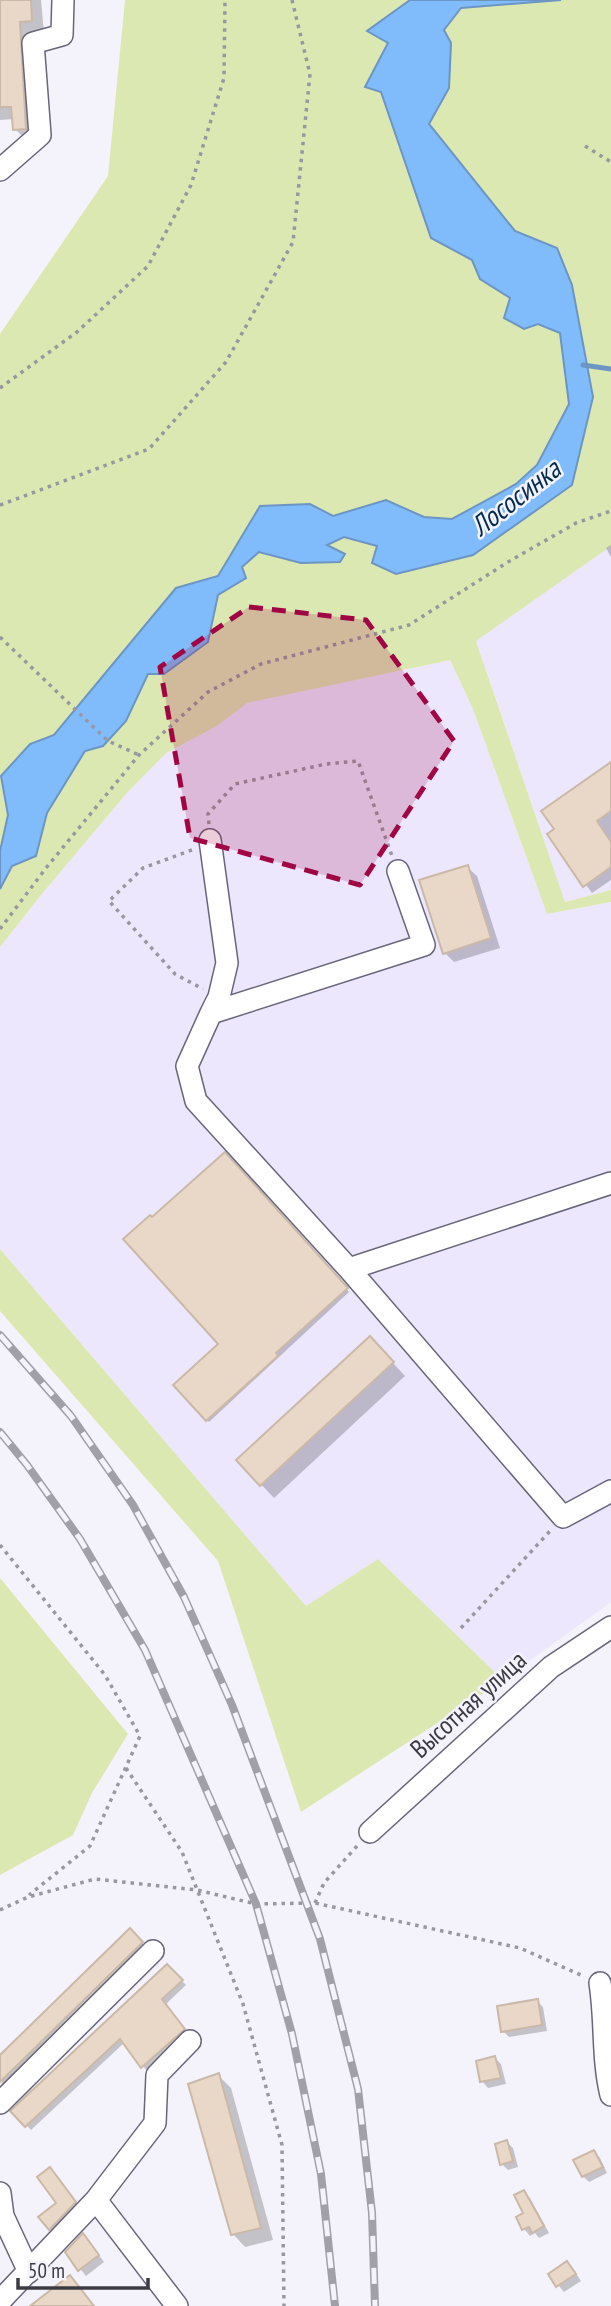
<svg xmlns="http://www.w3.org/2000/svg" width="611" height="2306" font-family="'PT Sans Narrow',sans-serif">
<style>
.industrial{fill:#ece7fd}
.green{fill:#dce8b1}
.water{fill:#80bcfb;stroke:#6c95c4;stroke-width:2}
.shadow{fill:#0003}
.lines{fill:none;stroke-linecap:round;stroke-linejoin:round}
.stream{stroke:#6c95c4;stroke-width:5}
.building{fill:#e9d8c7;stroke:#cab9a8;stroke-width:2}
.minor-casing{stroke:#68667a;stroke-width:24}
.path{stroke:#9897a0;stroke-width:3.5;stroke-dasharray:3.5 5;stroke-linecap:butt}
.minor{stroke:#fff;stroke-width:21}
.rail-casing{stroke:#a1a0a9;stroke-width:8}
.rail{stroke:#f4f3fc;stroke-width:5;stroke-dasharray:16;stroke-linecap:butt}
.marked{fill:#a10644;fill-opacity:0.2;stroke:#a10644;stroke-width:5;stroke-dasharray:14 9;stroke-linejoin:round}
.labels{text-anchor:middle;dominant-baseline:central;stroke-width:5;stroke-linejoin:round;paint-order:stroke}
.street-label{font-size:26px;fill:#3c3b44;stroke:#f4f3fc}
.water-label{font-size:28px;font-style:italic;fill:#002a50;stroke:#f4f3fc}
</style>
<rect width="100%" height="100%" fill="#f4f3fc"/>
<path class="industrial" d="M611 546V890L565 902 476 640Z
M450 660 473 709 547 914 611 902V1602L503 1680 378 1559 306 1606 0 1249V947L41 895 126 794 166 753 217 726 246 703Z"/>
<path class="green" d="M125 0H410L367 31 388 43 381 92 431 238 472 260 480 279 511 298 504 318 538 324 560 333 569 404 537 465 516 484 452 519 424 517 386 500 333 516 310 504 260 507 218 576 176 588 54 735 30 744 1 776 8 815 0 851V334L108 176Z
M561 0H611V546L476 641 565 902 611 890V902L547 914 473 709 450 660 247 703 217 726 166 753 126 794 41 895 0 947V889L12 866 36 855 47 813 85 750 103 746 126 721 148 673 207 642 218 594 246 578 242 567 259 552 301 563 327 545 343 537 377 546 373 563 396 574 473 555 593 397 557 248 515 231 429 124 449 88 444 30 461 8Z
M0 1249 306 1606 378 1559 503 1680 301 1812 218 1561 0 1311Z
M0 1578 128 1734 92 1793 73 1835 0 1875Z"/>
<path class="water" d="M410 0H561L461 8 444 30 451 43 449 88 429 124 515 231 557 248 572 285 593 397 572 485 473 555 396 574 372 563 377 546 344 537 327 545 345 554 340 562 301 563 259 552 242 567 246 578 218 595 208 642 164 674H148L126 721 103 746 85 751 47 813 36 856 12 866 0 889V851L8 815 1 776 30 744 54 735 176 588 218 576 260 506 310 504 333 516 386 500 424 517 452 519 516 484 537 465 569 404 560 333 538 324 524 329 504 318 510 298 480 279 472 260 431 238 381 92 365 87 388 43 367 31Z"/>
<path class="shadow" d="M0 0H41L44 33 38 141 28 142 15 129 14 119 0 120Z
M611 545V557L606 548Z
M611 763V880L592 893 550 835Z
M467 867 477 876 500 948 454 962 445 953Z
M225 1154 349 1292 209 1422 175 1385 221 1344 152 1220Z
M382 1351 405 1376 274 1498 238 1460Z
M130 1931 145 1946 2 2086 0 2057Z
M167 1966 186 1985 165 2005 188 2034 147 2071 125 2042 31 2130 13 2111Z
M537 2001 543 2007 547 2031 509 2037 503 2031Z
M495 2058 501 2064 506 2084 488 2088 482 2081Z
M218 2075 231 2088 273 2240 245 2247 233 2234Z
M507 2142 513 2148 518 2167 508 2170 502 2164Z
M594 2152 600 2158 607 2173 589 2182 583 2176Z
M56 2176 81 2209 56 2235 40 2217 59 2203Z
M523 2192 530 2198 549 2233 539 2238 535 2233 530 2236 524 2229 518 2218 525 2214Z
M89 2242 104 2262 86 2276 67 2252Z
M573 2269 581 2281 564 2292 550 2275Z"/>
<g class="lines">
<path class="stream" d="M583 365 611 369"/>
</g>
<path class="building" d="M0 0H31L32 21 20 22 26 129 13 130 11 107H0Z
M611 762V811L597 821 611 842V867L583 887 547 834 554 829 541 811Z
M468 865 491 938 443 954 419 880Z
M225 1152 348 1288 276 1353 278 1356 206 1421 173 1385 218 1344 123 1239 150 1215 152 1217Z
M370 1336 394 1362 260 1486 236 1460Z
M130 1928 143 1942 0 2082V2055Z
M167 1964 183 1980 162 1999 185 2029 141 2068 120 2039 25 2127 10 2111Z
M538 1999 542 2025 501 2032 497 2006Z
M495 2056 501 2078 480 2082 476 2061Z
M219 2073 261 2228 231 2235 188 2084Z
M507 2140 513 2161 500 2165 495 2144Z
M594 2150 603 2167 582 2177 573 2160Z
M50 2167 76 2202 49 2230 38 2217 56 2203 37 2177Z
M524 2190 544 2226 532 2233 529 2227 522 2230 516 2217 523 2213 514 2195Z
M83 2233 99 2255 78 2271 65 2252Z
M567 2261 576 2274 556 2287 548 2274Z
M70 2275 94 2306H30Z"/>
<g class="lines">
<defs>
<path id="minor" d="M0 170 40 135 33 43 62 35 63 0
M210 840 227 963 219 997 211 1013
M398 871 424 945 211 1013 187 1066 196 1101 349 1269 563 1517 611 1491
M349 1269 611 1183
M370 1832 551 1667 611 1627
M600 1983C606 2021 602 2058 611 2095
M0 2103 153 1951
M0 2193 3 2216 29 2272
M96 2200 155 2123 157 2075 190 2041
M0 2301 96 2200 177 2306"/>
</defs>
<use href="#minor" class="minor-casing"/>
<path class="path" d="M585 146 611 162
M0 388 77 332 148 266 191 185 224 78 225 0
M0 505 149 449 226 362 293 242 310 74 292 0
M0 637 108 741 139 755
M209 824 208 814 235 784 326 764 358 761 392 856
M192 850 143 868 109 901 175 974 203 989
M0 929 46 868 139 755 208 692 261 664 409 625 508 562 576 523 611 511
M0 1545 105 1675 140 1736 90 1846 29 1895
M461 1628 550 1531
M126 1768 182 1852 243 2004 282 2145 284 2306
M315 1903 324 1883 357 1846
M0 1910 28 1897 95 1879 197 1890 256 1904 315 1903 520 1948 583 1976"/>
<use href="#minor" class="minor"/>
<defs>
<path id="rail" d="M0 1335 71 1416 133 1505 184 1597 232 1705 320 1939 358 2089 372 2213 375 2306
M0 1432 27 1465 80 1539 145 1650 256 1904 292 2034 321 2174 335 2306"/>
</defs>
<use href="#rail" class="rail-casing"/>
<use href="#rail" class="rail"/>
</g>
<path class="marked" d="M249 607 366 620 454 741 360 885 190 838 160 667Z"/>
<g class="labels">
<g class="street-label">
<text transform="translate(468 1704) rotate(-42)">Высотная улица</text>
</g>
<g class="water-label">
<text transform="translate(515 497) rotate(-38)">Лососинка</text>
</g>
</g>
<path d="M18 2278v10h130v-10" fill="none" stroke="#3c3b44" stroke-width="3.5"/>
<text x="28" y="2278" font-size="21" fill="#3c3b44" stroke="#f4f3fc" stroke-width="5" paint-order="stroke">50 m</text>
</svg>
